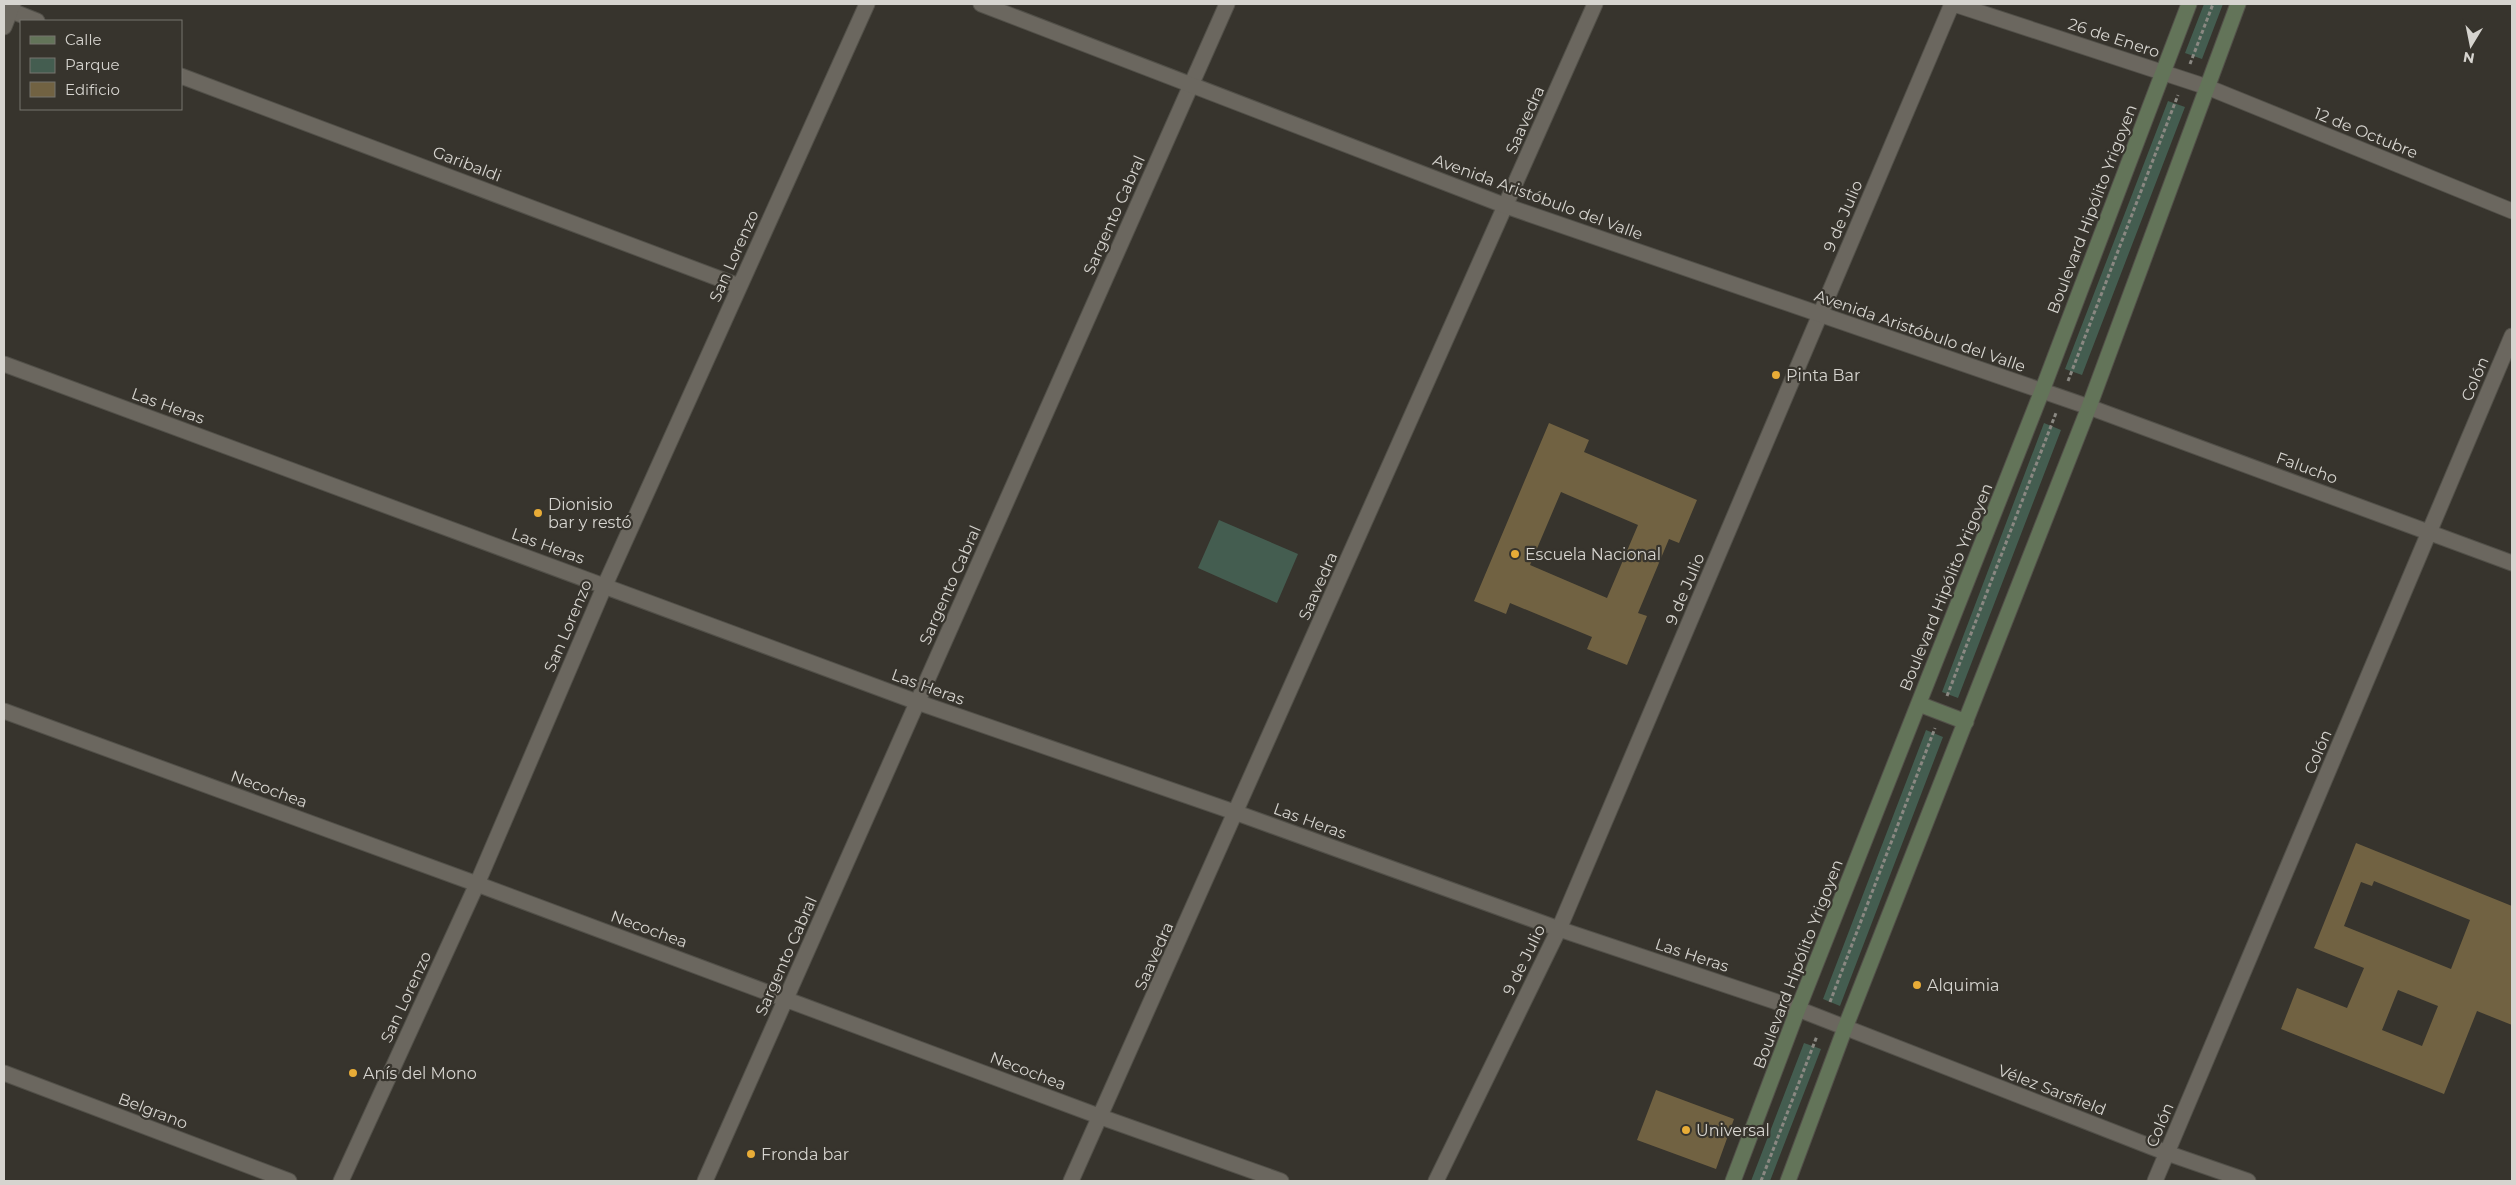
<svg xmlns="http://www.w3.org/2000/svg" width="2516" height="1185" font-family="Montserrat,sans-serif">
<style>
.green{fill:#445d50}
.building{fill:#716242;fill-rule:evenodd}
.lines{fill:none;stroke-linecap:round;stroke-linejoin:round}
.minor-casing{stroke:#525049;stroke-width:17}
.tertiary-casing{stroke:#525049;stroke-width:17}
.secondary-casing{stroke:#525049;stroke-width:17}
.path{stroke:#8a8882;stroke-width:3;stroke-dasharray:4 2.5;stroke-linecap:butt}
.minor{stroke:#6b675f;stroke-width:15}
.tertiary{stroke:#6b675f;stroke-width:15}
.secondary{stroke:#637459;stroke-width:15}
.poi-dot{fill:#e8ac37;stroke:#37342d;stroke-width:2}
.labels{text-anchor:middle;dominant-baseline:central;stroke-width:4.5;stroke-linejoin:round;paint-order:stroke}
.street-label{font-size:16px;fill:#d6d4cf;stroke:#37342d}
.poi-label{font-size:16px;fill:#d6d4cf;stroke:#37342d;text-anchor:start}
</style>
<rect width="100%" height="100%" fill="#37342d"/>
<path class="green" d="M2204 4H2223L2202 59 2185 53Z
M2168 101 2185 107 2082 375 2065 369Z
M2044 423 2061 430 1958 698 1942 692Z
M1219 520 1298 554 1277 603 1198 568Z
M1926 730 1943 737 1840 1006 1823 999Z
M1804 1043 1821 1049 1770 1181H1751Z"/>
<path class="building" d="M1549 423 1589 440 1584 452 1697 500 1679 543 1669 539 1638 613 1647 616 1627 665 1587 649 1592 637 1510 603 1506 614 1474 601ZM1561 492 1638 525 1607 598 1530 565Z
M2356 843 2512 906V1025L2477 1011 2444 1094 2281 1029 2297 988 2347 1008 2364 968 2314 948ZM2374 881 2470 920 2451 969 2344 926 2361 882 2372 886ZM2398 990 2438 1006 2422 1046 2382 1030Z
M1656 1090 1734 1119 1716 1169 1637 1140Z"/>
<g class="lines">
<defs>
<path id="minor" d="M1954 4 2207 87 2512 211
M4 8 37 21
M181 76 739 286
M4 364 917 702 1237 813 1559 929 1798 1009 2167 1153 2248 1181
M2089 407 2512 563
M4 711 477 884 1101 1117 1281 1181
M4 1073 289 1181
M341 1181 477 884 605 585 867 4
M705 1181 1227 4
M1071 1181 1595 4
M1436 1181 1559 929 1952 4
M2155 1181 2512 336"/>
<path id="tertiary" d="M981 4 1506 206 2089 407
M4 27 13 4"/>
<path id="secondary" d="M1919 704 1966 722
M1733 1181 1798 1009 2042 391 2189 4
M1788 1181 1845 1028 2089 407 2238 4"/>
</defs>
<use href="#minor" class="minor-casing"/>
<use href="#tertiary" class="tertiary-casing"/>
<use href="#secondary" class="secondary-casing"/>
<path class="path" d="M2190 64 2213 4
M2068 381 2178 95
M1947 696 2056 413
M1830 1002 1935 728
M1761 1181 1817 1036"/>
<use href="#minor" class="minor"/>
<use href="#tertiary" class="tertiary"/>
<use href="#secondary" class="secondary"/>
</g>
<g class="poi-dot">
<circle cx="1776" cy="375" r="5"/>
<circle cx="538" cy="513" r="5"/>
<circle cx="1515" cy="554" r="5"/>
<circle cx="1917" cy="985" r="5"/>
<circle cx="353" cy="1073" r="5"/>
<circle cx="1686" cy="1130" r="5"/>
<circle cx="751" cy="1154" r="5"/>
</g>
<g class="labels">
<g class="street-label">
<text transform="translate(2114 38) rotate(18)">26 de Enero</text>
<text transform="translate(1525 120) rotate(-66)">Saavedra</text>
<text transform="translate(2366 133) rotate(22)">12 de Octubre</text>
<text transform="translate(467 164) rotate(21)">Garibaldi</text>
<text transform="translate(1538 197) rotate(20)">Avenida Aristóbulo del Valle</text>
<text transform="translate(2092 209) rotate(-69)">Boulevard Hipólito Yrigoyen</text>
<text transform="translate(1114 215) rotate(-66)">Sargento Cabral</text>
<text transform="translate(1843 216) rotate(-67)">9 de Julio</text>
<text transform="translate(734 256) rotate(-66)">San Lorenzo</text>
<text transform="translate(1920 331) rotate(19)">Avenida Aristóbulo del Valle</text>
<text transform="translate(2475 379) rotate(-67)">Colón</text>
<text transform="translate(168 406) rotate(20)">Las Heras</text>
<text transform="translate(2307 468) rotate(20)">Falucho</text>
<text transform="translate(548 546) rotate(20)">Las Heras</text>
<text transform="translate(950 585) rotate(-66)">Sargento Cabral</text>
<text transform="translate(1318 586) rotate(-66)">Saavedra</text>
<text transform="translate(1946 587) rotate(-68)">Boulevard Hipólito Yrigoyen</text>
<text transform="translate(1685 589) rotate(-67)">9 de Julio</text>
<text transform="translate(568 626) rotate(-67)">San Lorenzo</text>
<text transform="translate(928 687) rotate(20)">Las Heras</text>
<text transform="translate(2318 752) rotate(-67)">Colón</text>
<text transform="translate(269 789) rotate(20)">Necochea</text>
<text transform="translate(1310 821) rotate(20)">Las Heras</text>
<text transform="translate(649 929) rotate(20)">Necochea</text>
<text transform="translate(1692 955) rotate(18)">Las Heras</text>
<text transform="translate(786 956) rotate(-66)">Sargento Cabral</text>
<text transform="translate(1154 956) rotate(-66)">Saavedra</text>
<text transform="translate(1524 960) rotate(-64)">9 de Julio</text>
<text transform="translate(1798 964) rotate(-69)">Boulevard Hipólito Yrigoyen</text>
<text transform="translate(406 997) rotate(-65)">San Lorenzo</text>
<text transform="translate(1028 1071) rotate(21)">Necochea</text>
<text transform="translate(2052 1090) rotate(21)">Vélez Sarsfield</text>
<text transform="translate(153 1111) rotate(21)">Belgrano</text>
<text transform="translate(2160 1125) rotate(-67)">Colón</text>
</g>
<g class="poi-label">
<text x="1786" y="375">Pinta Bar</text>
<text x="548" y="504">Dionisio<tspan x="548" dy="18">bar y restó</tspan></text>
<text x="1525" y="554">Escuela Nacional</text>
<text x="1927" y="985">Alquimia</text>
<text x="363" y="1073">Anís del Mono</text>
<text x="1696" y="1130">Universal</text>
<text x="761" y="1154">Fronda bar</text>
</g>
</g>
<rect width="2516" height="1185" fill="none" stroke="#d6d4cf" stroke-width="10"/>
<rect x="20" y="20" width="162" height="90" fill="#37342d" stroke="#77746e"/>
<rect x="30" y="36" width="25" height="8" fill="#637459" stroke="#77746e"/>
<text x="65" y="45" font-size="15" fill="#d6d4cf">Calle</text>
<rect x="30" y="58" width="25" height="15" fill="#445d50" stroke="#77746e"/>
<text x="65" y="70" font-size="15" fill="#d6d4cf">Parque</text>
<rect x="30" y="82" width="25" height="15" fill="#716242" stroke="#77746e"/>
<text x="65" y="95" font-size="15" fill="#d6d4cf">Edificio</text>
<g transform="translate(2471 45) rotate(190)" stroke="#37342d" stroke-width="4" paint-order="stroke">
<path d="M0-4L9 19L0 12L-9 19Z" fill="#d6d4cf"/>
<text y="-8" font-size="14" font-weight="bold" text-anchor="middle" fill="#d6d4cf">N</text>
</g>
</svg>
